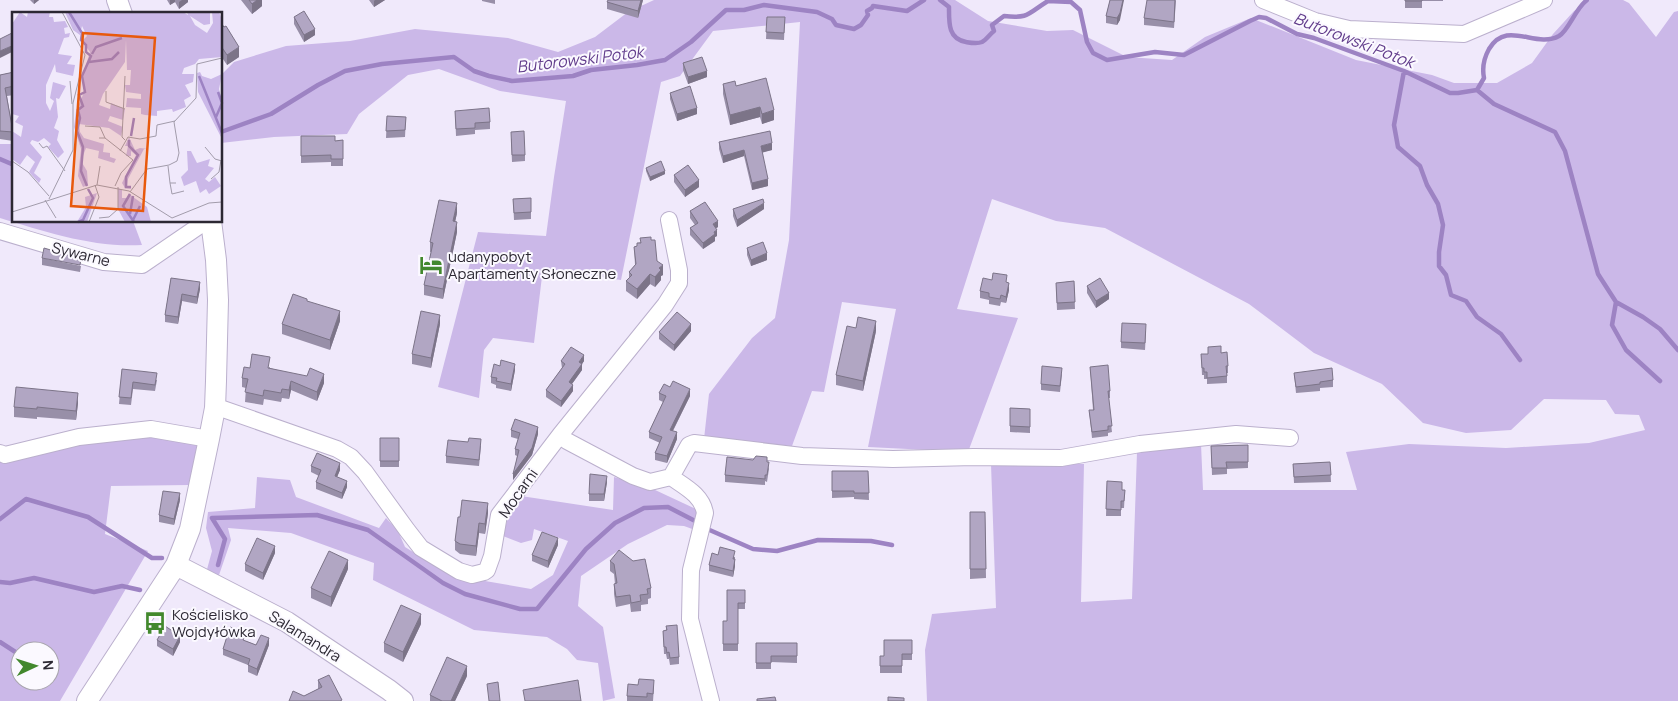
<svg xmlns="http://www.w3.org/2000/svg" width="1678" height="701" font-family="Manrope,sans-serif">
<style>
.green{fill:#cbb8e8;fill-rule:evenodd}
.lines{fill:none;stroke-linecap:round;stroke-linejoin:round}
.stream{stroke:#9d83c3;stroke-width:4.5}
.minor-casing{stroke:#bbb0cd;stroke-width:18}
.tertiary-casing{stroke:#bbb0cd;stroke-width:22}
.minor{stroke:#fff;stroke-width:16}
.tertiary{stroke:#fff;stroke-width:20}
.wall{fill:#988fa8}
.shaded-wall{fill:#7c7488}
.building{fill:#b1a6c3;stroke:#7c7488}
.labels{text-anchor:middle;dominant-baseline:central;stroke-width:4;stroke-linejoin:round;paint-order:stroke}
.street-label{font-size:15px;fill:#2c2833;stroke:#fbf9ff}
.poi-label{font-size:15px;fill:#2c2833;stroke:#fbf9ff;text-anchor:start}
.water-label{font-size:16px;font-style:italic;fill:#623d8c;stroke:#fbf9ff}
.inset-river{fill:none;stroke:#9d83c3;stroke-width:2.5}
.inset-road{fill:none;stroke:#a29cab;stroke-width:1}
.view{fill:#e8590c;fill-opacity:0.15;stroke:#e8590c;stroke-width:2.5}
.inset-edge{fill:none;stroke:#2c2833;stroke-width:2.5}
</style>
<rect width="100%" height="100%" fill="#f0e9fb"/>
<path class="green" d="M654 0H955L988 21 1047 31 1073 30 1127 57 1172 60 1205 37 1251 18 1356 60 1432 75 1454 83H1497L1532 63 1553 34 1574 11 1590 0H1623L1629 3 1656 37 1674 12 1678 11V701H927L925 650 932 614 996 608 991 464H1084L1081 602 1132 599 1137 452 1201 444 1203 490H1357L1346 452 1409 444 1506 448 1589 443 1645 430 1639 415 1615 414 1606 400 1544 399 1511 430 1466 433 1423 423 1382 384 1314 353 1249 304 1105 228 1056 221 992 199 957 309 1018 318 968 452 868 447 896 309 842 302 824 392 812 391 792 446 704 439 709 394 752 338 775 318 789 240 800 22 713 31 680 76 661 82 621 280 543 268 534 343 493 338 484 350 479 398 438 387 478 232 546 236 554 177 566 101 500 91 439 69 408 75 359 114 347 134 274 137 221 143V75L234 62 286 46 350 41 415 29 508 38 558 52 595 37 628 12Z
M0 144H14V221H133L142 245C94 248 46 232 0 218Z
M155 435 197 445 189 485 111 486 105 534 148 551 60 701H0V459L55 448ZM20 651H50V681H20Z
M257 477 290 480 296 497 379 528 386 518 398 531 405 547 450 575 531 589 553 575 568 541 534 529 532 540 521 543 503 536 509 513 521 496 613 510 614 477 653 489 698 510 695 530 684 526 667 525 628 544 581 576 578 606 603 627 615 698 603 701 598 663 577 660 567 649 547 637 474 630 373 580 374 563 291 533 228 528 231 540 218 578 206 573 212 551 206 528 208 512 255 508Z"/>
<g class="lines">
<path class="stream" d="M940 0 949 7C949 23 948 39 966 42 972 43 977 44 982 42 986 40 990 34 994 31L992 25 1004 16C1030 19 1028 13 1048 1L1071 2 1080 10 1087 42 1093 53 1107 60 1155 52 1184 55 1250 21 1259 17 1266 18 1297 34 1314 38 1404 71 1450 93H1458L1477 90 1484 78C1482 68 1484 58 1489 49 1507 19 1535 49 1559 36 1569 30 1575 9 1587 0
M1404 71 1394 125 1398 147 1420 166 1427 185 1438 204 1443 225 1439 252V266L1446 275 1451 295 1466 301 1477 317 1501 334 1520 360
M1477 90 1494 104 1555 132 1565 151 1598 274 1616 302 1612 325 1626 350 1660 381
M221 132 271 114 318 85 345 71 382 64 454 57 474 71 489 76 512 81 549 78 573 76 591 70 637 65 665 60 691 42 726 10H744L764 5 817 12 832 19 836 25 854 29 861 25 868 15 867 11 872 8 873 6 907 11 924 0
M0 159 14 165
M1616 302 1643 317 1660 329 1678 350
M0 519 26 499 88 517 152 558H162
M705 528 753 549 777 551 818 540 871 541 892 545
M218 565 225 539 212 518 317 515 368 530 443 583 465 594 520 609H537L586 549 615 523 644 508 668 507 699 523
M0 582 10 583 34 578 94 592 122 586 140 590
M0 642 20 655"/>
<defs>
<path id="minor" d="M1263 0 1315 21 1349 29 1464 34 1544 0
M0 231 104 262 142 265 199 226 211 221
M215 408 223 409 337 449 351 457 365 472 407 530 421 548 459 571 472 575 484 572 487 570 492 556 499 515 560 435 665 305 679 283V270L669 220
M560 435 567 441 633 476 650 482 671 477C685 487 702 495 705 513L691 570 690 619 711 701
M0 453 5 455 79 437 151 429 209 439
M671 477 689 445 694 443 802 456 893 459 974 457 1061 458 1140 444 1236 434 1290 438"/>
<path id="tertiary" d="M117 0 122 14
M176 565 287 622 389 690 403 701
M87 701 176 565 190 529 209 439 215 408 216 381 218 300 216 260 211 221"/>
</defs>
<use href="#minor" class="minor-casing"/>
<use href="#tertiary" class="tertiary-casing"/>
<use href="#minor" class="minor"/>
<use href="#tertiary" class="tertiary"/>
</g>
<path class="wall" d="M30 0H39L34 4Z
M167 0H188V2L179 9 175 2 170 5Z
M241 0H262V6L252 14Z
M369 0H385L374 7Z
M482 0H495V4L482 1Z
M643 0 638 18 607 9V2Z
M1110 0 1120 20 1117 25 1106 23V16Z
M1176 0 1174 28 1144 25V18Z
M1405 0H1443V1H1422V8H1405Z
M294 17 315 35 304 42 294 24Z
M767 17H785L784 40 766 39Z
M221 23 239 57 227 65 221 56Z
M683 63 707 77 688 84 683 70Z
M14 72V95L7 96 13 132V141L0 139V75Z
M723 84 736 86 774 120 762 124 760 117 730 125 723 94Z
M670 93 697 114 677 121 670 99Z
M455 111 490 122V129L475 130V134L456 136Z
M387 116 406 117 405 137 386 138Z
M301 136 335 141 343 140V166H331V162L301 163Z
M511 138 525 155V161L512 162Z
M719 142 772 150 762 152 768 186 752 190 744 156 723 163 719 149Z
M646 168 665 174 650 181 646 171Z
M674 175 699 187 685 197 674 182Z
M531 198V219L514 220 513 199Z
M733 209H764L737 227 733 216Z
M690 211 718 227 716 228 717 236 715 237V241L703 249 690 235V228L695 225 690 218Z
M457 213 455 222 457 232 443 299 424 295V285L431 252H430V242Z
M651 240 657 261 663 275 661 276V280L655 287 650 284 637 299 626 291V281L629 278V272L635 265 634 247 637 246V243Z
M747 248 767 260 751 266 747 255Z
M42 258 81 266 80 272 42 265Z
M171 278 200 289 197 304 182 301 178 324 165 322V315Z
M1074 281 1075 309 1057 310 1056 283Z
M1007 283 1009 290 1006 303 1001 302 1000 306 989 304V300L980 298V291Z
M1087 286 1109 299 1096 308 1087 293Z
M340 321 330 350 282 334V324Z
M440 324 431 368 412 364V354Z
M691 331 674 351 659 339V332Z
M876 331 863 391 836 385V375Z
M1146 331 1145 350 1121 348V342Z
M1208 347 1221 353 1228 366V373H1227V383L1207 384V379H1204V375H1202L1201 354H1208Z
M561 361H584L582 364V370L572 384 573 391 561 407 546 397V390L562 368Z
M270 367V368L324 383 317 401 291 390 289 399 282 398 281 402 264 399 263 405 245 402 246 388 242 387V378Z
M1090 367 1110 391V398H1108L1112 432 1108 433V436L1092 438 1089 410H1093Z
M122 369 157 380 155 391 133 389 131 405 119 404Z
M515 370 511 391 496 388V385L491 383V377Z
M1294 373 1333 380V387L1320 388V391L1296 393Z
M1062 374 1060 392 1041 390V384Z
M659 393 690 396 673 431 677 439 667 463 655 460V453L660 443 649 438V432L663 402 659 400Z
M78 403 76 420 37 417V419L14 417V407Z
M1010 408 1030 409V433L1010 432Z
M511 430 538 434 532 455 513 480 517 456 515 455V449L518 439 511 437Z
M380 438H399V467H380Z
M468 442 481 446 479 466 446 463V456Z
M1248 445V468L1227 469V474L1212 475 1211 446Z
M767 462 769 469 767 482 765 481V485L725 482V475Z
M1330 462 1331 482 1294 483 1293 464Z
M311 466 340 470 337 477 347 487 342 499 316 489V482L319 476 311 472Z
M832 471H868L869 500 854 499V497L832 498Z
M1107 481 1122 490H1125L1124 508H1121V516H1106Z
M607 482 604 501H589V494Z
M180 500 174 525 159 522V515Z
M970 512H985L986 578 970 579Z
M488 513 485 534 479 533 476 556 460 554 455 550V541L460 517Z
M558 545 548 568 532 561V555Z
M275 553 263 580 245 571V564Z
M718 555 735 557V566L733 577 709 571V565Z
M610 561 651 588V598L648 599V604L641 605V611L631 612 630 604 616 607 614 594V584H615L614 574 610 571Z
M348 569 331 607 311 598V588Z
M745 590V609H738V651H723V621H727Z
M421 624 403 662 384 652V643Z
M666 626 679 657V664L670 665 669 659H667L666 654H664L663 631 666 630Z
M157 640 180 642 173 656 157 646Z
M912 640V660H902V673H880V656H884Z
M246 641 256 645H269L257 676 248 672V665L223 655V649Z
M756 643H797V663L771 662V669H756Z
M467 676 455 701H430V695Z
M318 680 342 701 304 696 318 689Z
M638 685 654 687 653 701H627V696Z"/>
<path class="shaded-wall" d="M34 0H39L34 4Z
M170 0H175V2L170 5Z
M182 0H188V2L179 9V2Z
M257 0H262V6L252 14V4Z
M375 0H385L374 7V1Z
M641 0H643L638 18V11Z
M1123 0H1124L1120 20 1117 25V18Z
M315 29V35L304 42V35Z
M14 45V51L0 58V51Z
M239 47V57L227 65V55Z
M707 71V77L688 84V77Z
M760 107V117L730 125V115Z
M697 108V114L677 121V114Z
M774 110V120L762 124V114Z
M772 143V150L761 153V146Z
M744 150V156L723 163V156Z
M665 171V174L650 181V177Z
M768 179V186L752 190V183Z
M699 180V187L685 197V190Z
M457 203V213L453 231V221Z
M764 203V209L737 227V220Z
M718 221V227L713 230V224Z
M457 222V232L443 299V289Z
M717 230V236L715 237V241L703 249V243Z
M767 253V260L751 266V260Z
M663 265V275L661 276V280L655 287V277L659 268Z
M650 274V284L637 299V289Z
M200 282V289L197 304V297Z
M1009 283V290L1006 303V297Z
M1109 293V299L1096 308V301Z
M182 294V301L178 324V317Z
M340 311V321L330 350V340Z
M440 315V324L431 368V358Z
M876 321V331L863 391V381Z
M691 324V331L674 351V345Z
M584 355V361L582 364V370L569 388V382L579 362Z
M515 364V370L511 391V384Z
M324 374V383L317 401V392Z
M291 381V390L289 399V390Z
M573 385V391L561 407V401Z
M690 389V396L670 436V430Z
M78 393V403L76 420V411Z
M538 427V434L532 455 513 480V474Z
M677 432V439L667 463V456Z
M340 463V470L335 482V476Z
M607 476V482L604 501V494Z
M347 481V487L342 499V493Z
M180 493V500L174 525V519Z
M488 503V513L485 534V524Z
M479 523V533L476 556V546Z
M558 538V545L548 568V561Z
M275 546V553L263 580V573Z
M735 559V566L733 577V571Z
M348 560V569L331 607V597Z
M421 614V624L403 662V652Z
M180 636V642L173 656V649Z
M269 638V645L257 676V669Z
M467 666V676L455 701H451Z"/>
<path class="building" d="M249 0H257L252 4Z
M608 0H641L638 11 607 2Z
M1110 0H1123L1120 13 1117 18 1106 16Z
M1147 0H1175L1174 22 1144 18Z
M1405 0H1422V1H1405Z
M304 11 315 29 304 35 294 17Z
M767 17H785L784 33 766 32Z
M221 23 224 27 226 26 239 47 227 55 221 46Z
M12 33 14 36V45L0 51V39Z
M702 57 707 71 688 77 683 63Z
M14 72V86L5 88 13 132 0 131V75Z
M766 78 774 110 762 114 760 107 730 115 723 84 735 81 736 86Z
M690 86 697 108 677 114 670 93Z
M489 108 490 122 475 123V128L456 129 455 111Z
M387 116 406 117 405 130 386 131Z
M524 131 525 155H512L511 132Z
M770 131 772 143 761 146 768 179 752 183 744 150 723 156 719 142Z
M301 136H335V141L343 140V159H331V155L301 156Z
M661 161 665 171 650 177 646 168Z
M688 165 699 180 685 190 674 175Z
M531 198V212L514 213 513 199Z
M763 199 764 203 737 220 733 209Z
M439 200 457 203 453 221 457 222 443 289 424 285 433 243 430 242Z
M705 202 718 221 713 224 717 230 714 232 715 234 703 243 690 228 698 223 690 211Z
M651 237V240H655L657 261 663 265 659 268 661 270 655 277 650 274 637 289 626 281 632 275 629 272 636 264 634 247 637 246V243H641L640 238Z
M763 242 767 253 751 260 747 248Z
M44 248 81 259 80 265 42 258Z
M993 273 1007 275 1006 282 1009 283 1006 297 1001 295 1000 299 989 297V293L980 291 983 278 992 280Z
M171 278 200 282 197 297 182 294 178 317 165 315Z
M1100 278 1109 293 1096 301 1087 286Z
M1074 281 1075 302 1057 303 1056 283Z
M293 294 307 299V301L340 311 330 340 282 324Z
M421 311 440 315 431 358 412 354Z
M677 312 691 324 674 345 659 332Z
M858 317 876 321 863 381 836 375 847 326 856 328Z
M1122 323 1146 324 1145 343 1121 342Z
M1221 346V353L1227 352 1228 366H1226L1227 376 1207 378V372H1204V368H1202L1201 354H1208V347Z
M571 347 584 355 579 362 582 364 569 382 573 385 561 401 546 390 565 364 561 361Z
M252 354 270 357 268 368 307 376 310 368 324 374 317 392 291 381 289 390 282 389 281 393 264 390 263 396 245 392 248 379 242 378 244 367 250 368Z
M501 360 515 364 511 384 496 381 497 378 491 377 494 364 500 366Z
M1108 365 1110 391H1108L1112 426H1108V430L1092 432 1089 410H1094L1090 367Z
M1042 366 1062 368 1060 386 1041 384Z
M1332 368 1333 380 1320 382V384L1296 387 1294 373Z
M122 369 157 373 155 385 133 382 131 398 119 397Z
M673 381 690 389 670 430 677 432 667 456 655 453 662 437 649 432 666 396 659 393 664 384 670 387Z
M16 387 78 393 76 411 37 407V409L14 407Z
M1010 408 1030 409V427L1010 426Z
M515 419 538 427 532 448 513 474 519 450 515 449 520 433 511 430Z
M380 438H399V461H380Z
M469 438 481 439 479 460 446 456 448 440 468 442Z
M1248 445V462H1226L1227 468H1212L1211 446Z
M317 453 340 463 335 476 347 481 342 493 316 482 321 470 311 466Z
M756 456 767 457V462H769L767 475H765V479L725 475 727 457 753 460Z
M1330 462 1331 475 1294 477 1293 464Z
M832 471H868L869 493H854V491H832Z
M590 474 607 476 604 494H589Z
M1107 481 1122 482V490H1125L1124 501H1121V510L1106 509Z
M163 491 180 493 174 519 159 515Z
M462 500 488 503 485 524 479 523 476 546 460 544 455 541 458 517H460Z
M970 512H985L986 569H970Z
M542 532 558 538 548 561 532 555Z
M257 538 275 546 263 573 245 564Z
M720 547 735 551 733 559H735L733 571 709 565 712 553 718 555Z
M619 550 633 561 645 559 651 588 647 589 648 594 640 595 641 601 631 603 630 595 616 597 614 584 617 583 614 564 610 561Z
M329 551 348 560 331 597 311 588Z
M727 590H745V603H738V644H723V621H727Z
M401 605 421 614 403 652 384 643Z
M677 625 679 657 670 658 669 652 667 653 666 647H664L663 631 667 630 666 626Z
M165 626 180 636 173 649 157 640Z
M230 627 246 634 243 640 256 645 261 635 269 638 257 669 248 665 250 659 223 649Z
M884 640H912V654H902V666H880V656H884Z
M756 643H797V656H771V663H756Z
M447 657 467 666 451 701H442L430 695Z
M329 675 342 700 340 701H289L293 691 304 696 322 687 318 680Z
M639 679 654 680 653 694 647 693V697L627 696 628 684 638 685Z
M578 680 581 701H525L523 690Z
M498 682 500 701H489L487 684Z
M775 697 776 701H757V699Z
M888 697 904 698V701H888Z"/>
<defs>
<symbol id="hotel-bare" viewBox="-9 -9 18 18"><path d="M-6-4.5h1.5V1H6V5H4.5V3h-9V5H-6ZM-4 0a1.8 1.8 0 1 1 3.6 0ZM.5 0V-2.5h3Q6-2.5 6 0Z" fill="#42882d" stroke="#fbf9ff" stroke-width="2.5" paint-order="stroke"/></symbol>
<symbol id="bus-bare" viewBox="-9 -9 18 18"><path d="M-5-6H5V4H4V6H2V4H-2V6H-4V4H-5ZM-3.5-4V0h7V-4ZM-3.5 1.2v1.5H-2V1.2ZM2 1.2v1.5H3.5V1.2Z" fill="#42882d" stroke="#fbf9ff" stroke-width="2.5" paint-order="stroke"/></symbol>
</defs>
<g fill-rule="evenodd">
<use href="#hotel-bare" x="415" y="249" width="32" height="32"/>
<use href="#bus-bare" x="139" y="607" width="32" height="32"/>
</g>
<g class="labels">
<g class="street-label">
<text transform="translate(81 254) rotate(14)">Sywarne</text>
<text transform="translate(518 493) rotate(-55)">Mocarni</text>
<text transform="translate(305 636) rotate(32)">Salamandra</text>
</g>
<g class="poi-label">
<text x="448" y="256">udanypobyt<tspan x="448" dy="17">Apartamenty Słoneczne</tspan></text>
<text x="172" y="614">Kościelisko<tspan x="172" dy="17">Wojdyłówka</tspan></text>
</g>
<g class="water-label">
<text transform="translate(1354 40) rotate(21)">Butorowski Potok</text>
<text transform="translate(580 59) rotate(-7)">Butorowski Potok</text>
</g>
</g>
<g transform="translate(12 12)">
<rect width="210" height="210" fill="#f0e9fb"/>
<path d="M8 0 15 5 16 0H38L37 5H41L42 10 53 9 56 15 52 16 53 22 58 21 57 25 52 26 46 42 60 44 55 52 63 53 61 64 44 60 43 52 34 73V91L38 99 42 89 38 86 41 70 54 74 47 87 44 86 46 105 42 116 47 119 45 128 52 140 46 146 36 135 39 132 32 126 26 130 20 128 18 131 30 145 22 161 29 167 27 171 17 160 23 150 15 143 8 153 0 147V119L9 125 11 114 3 110 7 104 0 102V12ZM53 0H171L176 3 175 0H198V12L192 13 178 4 183 13 195 21 201 11 200 0H207L209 5 210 0V45L187 47 183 52 172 56 170 62H182L181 70 173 73 179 84 172 88 174 95 161 100 160 97 145 99V104L133 103 129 102V96L114 95 115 86 129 87V82L114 80 113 73H118L119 58H115L114 28 113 50 91 82 87 93 98 97 99 91 113 97 111 108 98 104 96 109 111 115 109 124 97 116 67 112 68 120 72 126 92 132 91 140 98 141V145L104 147 102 151 86 146 87 139 74 136 69 149 75 159 76 173 71 175 66 164 69 137 62 115 64 99 73 78 70 65 78 40 70 29 75 24 70 14 68 23 61 18ZM188 60 190 64 199 67 210 62 207 77 210 88V127L186 80 185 61ZM117 125 123 138 128 136 136 137H132L116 167 115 174 120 177 113 176 110 171 124 143 119 139V144H114L116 134H113ZM175 139H179L185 151 198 147 196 154 202 156 193 167 197 170 203 165 209 174 197 182 194 177 188 181 184 169 172 174 169 165 176 158ZM106 176 110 178V186H115L117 182 135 195 139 210H113L106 197ZM85 181 75 210H65L74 195 73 185Z" fill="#cbb8e8"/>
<path class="inset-river" d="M57 0 70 21 69 28 74 33V40L79 44 70 64 73 80 67 83 71 94 66 98 68 106 65 119 71 135 69 159 75 174M80 42 84 35 110 26M77 50 100 47 107 40M187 64 210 121M204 105 210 91 206 80M119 124 122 106M117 128V134L126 143 114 165V175H119M118 182 111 194 122 210M118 202 121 184M121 208 128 194M66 210 71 208 81 186 76 177"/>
<path class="inset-road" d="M58 69 60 92M94 79V90L113 97M73 114 88 115 93 126M87 126H93L121 148 109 161 103 174M113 128 110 125 113 64M27 131 31 136 35 134 53 159M193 135 203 147 210 149M108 139 116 125 128 127 144 124 145 113 163 109M0 149 16 160 37 184M156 154 158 171H164M199 167 207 160 209 148M158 171 160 182 172 179M85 173 88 154M118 180 135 157 157 153 165 149 167 141 162 110 184 86 185 52 210 46M37 187 61 138V91L73 43 50 0M33 188 44 206M0 200 85 173 117 179 160 206 197 191 210 190M87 206 97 205 106 197V175M77 210 87 185 83 173"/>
<path class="view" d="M71 21 143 26 131 199 59 194Z"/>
<rect width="210" height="210" class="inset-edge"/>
</g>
<g transform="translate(35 666) rotate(86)"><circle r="24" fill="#fbf9ff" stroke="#a8a5ad"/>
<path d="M0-4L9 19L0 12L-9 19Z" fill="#42882d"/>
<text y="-8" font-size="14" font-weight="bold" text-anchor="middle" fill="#2c2833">N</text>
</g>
</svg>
